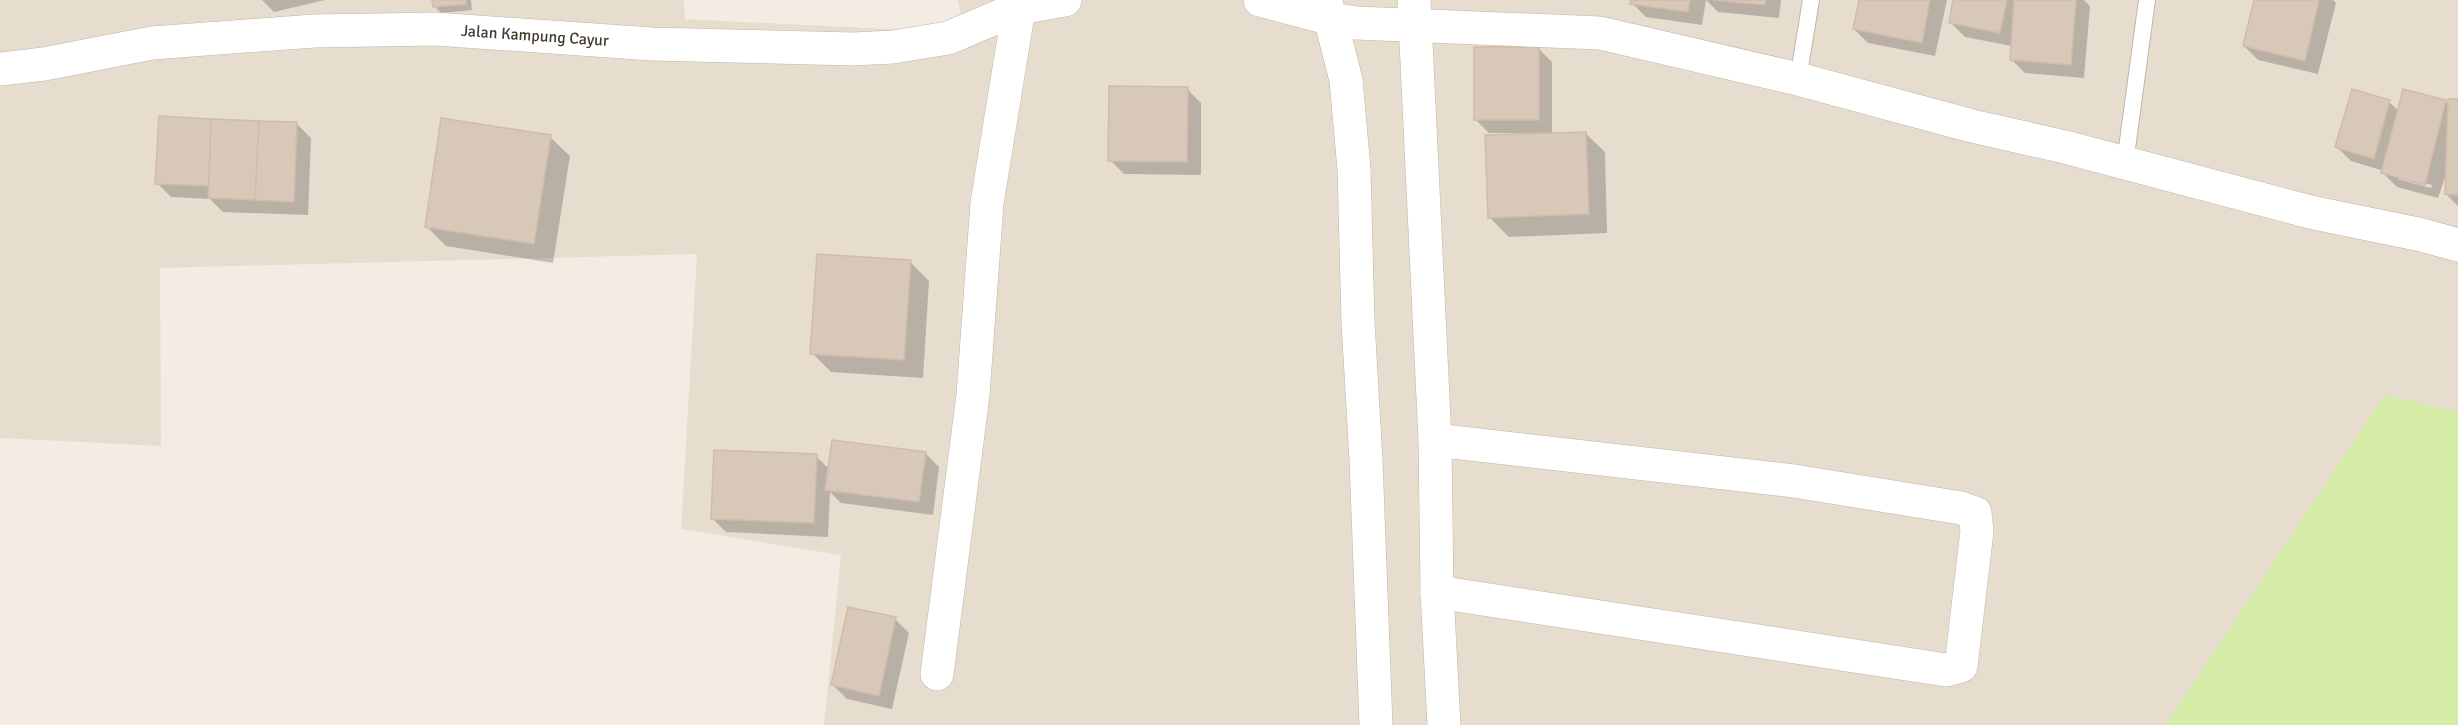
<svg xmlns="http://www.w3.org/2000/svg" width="2458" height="725" font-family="Signika,sans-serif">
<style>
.residential{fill:#e7ddcf}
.green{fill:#d4eca6}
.shadow{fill:#0003;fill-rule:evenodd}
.building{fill:#d8c8b9;stroke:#d1bca9;stroke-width:1.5}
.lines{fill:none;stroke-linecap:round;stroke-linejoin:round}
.lane-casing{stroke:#c1b5a7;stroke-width:18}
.street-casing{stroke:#c1b5a7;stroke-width:34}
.lane{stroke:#fff;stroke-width:16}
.street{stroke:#fff;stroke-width:33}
.labels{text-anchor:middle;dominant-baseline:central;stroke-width:6;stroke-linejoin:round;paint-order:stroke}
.street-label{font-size:16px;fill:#443b32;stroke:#fff}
</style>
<rect width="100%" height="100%" fill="#f3ece2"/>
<path class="residential" d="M0 0H684L685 19 965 33 958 0H2458V725H824L841 555 681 529 697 254 160 268 161 446 0 438Z"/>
<path class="green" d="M2385 395 2458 412V725H2166Z"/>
<path class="shadow" d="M262 0H325L274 12Z
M434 0H471L472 10 441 13 434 6Z
M1632 0H1781L1779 18 1718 12 1706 0 1702 25 1646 17 1632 3Z
M1860 0H1947L1935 56 1868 43 1854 29Z
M1955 0H2084L2090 6 2084 78 2025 73 2011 59 2012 46 1965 37 1951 23Z
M2256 0H2333L2336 3 2318 74 2258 60 2244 46Z
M1538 48 1552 62V134L1585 133 1605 152 1607 233 1509 237 1489 217 1518 133H1489L1475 119Z
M1187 89 1201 103V175L1124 174 1110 160Z
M2404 91 2446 102 2449 105 2458 101V206L2446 194 2447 171 2438 198 2397 187 2383 173 2384 171 2351 161 2337 147 2389 102 2399 111ZM2398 176 2432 185 2431 188 2398 179Z
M297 124 311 138 308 215 223 212 210 199 171 197 157 183Z
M550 137 570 156 553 263 446 246 426 226Z
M910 262 929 281 923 378 831 372 812 353Z
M925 453 939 467 933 515 841 503 830 492 828 537 726 532 712 518 816 456 829 469Z
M895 619 909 633 892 709 847 699 833 685Z"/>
<path class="building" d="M432 0H466V4L433 7Z
M1631 0H1690L1688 12 1630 4Z
M1713 0H1766L1765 5Z
M1859 0H1930L1922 43 1853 29Z
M1953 0H2007L2000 33 1949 23Z
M2014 0H2076L2071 65 2010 60Z
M2254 0H2319L2305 61 2243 46Z
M1474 47H1539V120H1474Z
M1109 86 1188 87 1187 162 1108 161Z
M2352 89 2390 100 2374 159 2335 147Z
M2403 89 2446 100 2425 185 2381 173Z
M2448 99H2458V195L2445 194Z
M159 116 211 119 209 186 155 184Z
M441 118 551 135 534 244 425 227Z
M211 119 259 121 255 200 208 198Z
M259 121 297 122 294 202 255 200Z
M1586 132 1589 214 1488 218 1485 135Z
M817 254 911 260 904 360 810 354Z
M832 440 926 452 919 502 825 490Z
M714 450 817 454 814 523 711 519Z
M848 607 896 617 879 696 831 685Z"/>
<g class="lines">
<defs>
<path id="lane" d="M1798 79 1811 0
M2125 163 2147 0"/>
<g id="street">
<path d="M1260 0 1332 19 1356 23 1600 33 1798 79 1972 126 2065 147 2310 212 2422 235 2458 245"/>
<path d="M1414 0 1435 440 1437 592 1444 725"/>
<path d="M1326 2 1346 80 1354 169 1358 322 1366 460 1376 725"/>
<path id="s1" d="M0 69 44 64 152 43 314 31 435 29 652 44 853 49 893 47 948 38 1019 8 1065 0"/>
<path d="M1435 440 1794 481 1961 508 1975 513 1977 531 1961 666 1946 670 1437 592"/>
<path d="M937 674 973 395 987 203 1019 8"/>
</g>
</defs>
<use href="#lane" class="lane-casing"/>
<use href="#street" class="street-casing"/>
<use href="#lane" class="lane"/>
<use href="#street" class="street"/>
</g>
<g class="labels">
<g class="street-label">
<text stroke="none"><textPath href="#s1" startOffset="538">Jalan Kampung Cayur</textPath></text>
</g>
</g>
</svg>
